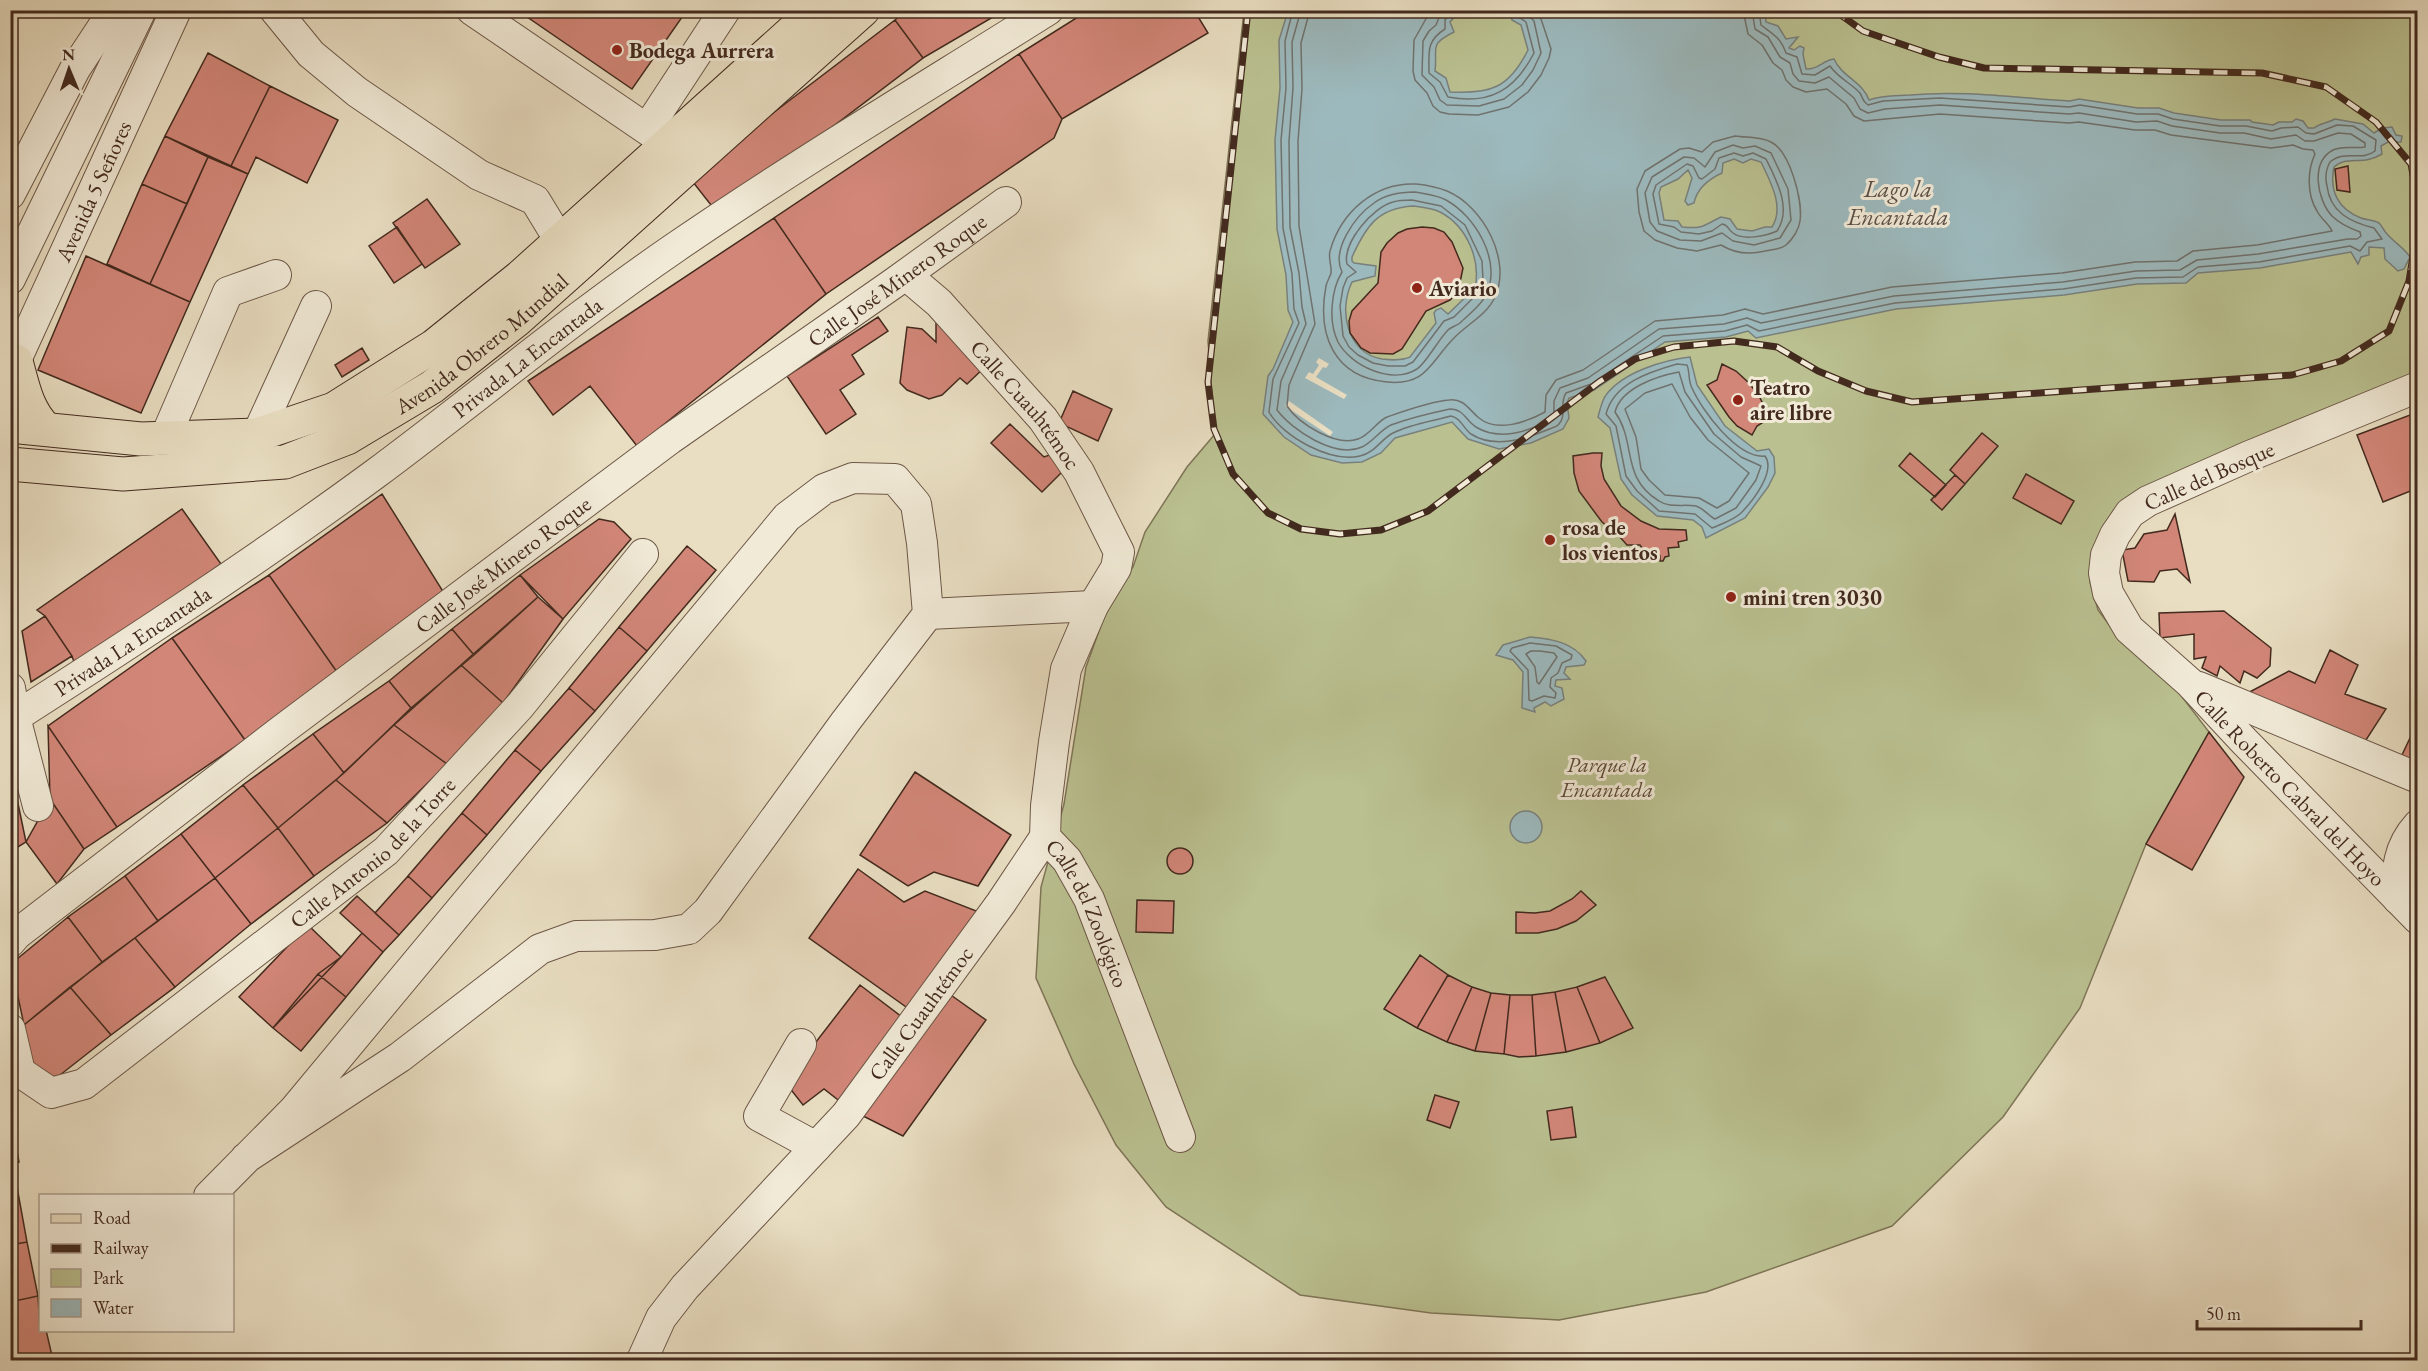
<svg xmlns="http://www.w3.org/2000/svg" width="2428" height="1371" font-family="'EB Garamond',serif">
<style>
.green{fill:#bac090;stroke:#7e7557;stroke-width:1.5}
.water{fill:#9cb9bd;stroke:#78807d;stroke-width:1.5;fill-rule:evenodd}
.pier{fill:#e9dec2}
.lines{fill:none;stroke-linecap:round;stroke-linejoin:round}
.shore{stroke:#70726e;stroke-width:1.5}
.building{fill:#d28678;stroke:#432a1e;stroke-width:1.5}
.minor-casing{stroke:#6c5747;stroke-width:32}
.major-casing{stroke:#432a1e;stroke-width:35}
.minor{stroke:#f1ead7;stroke-width:30}
.major{stroke:#e9dec2;stroke-width:33}
.rail-casing{stroke:#432a1e;stroke-width:7}
.rail{stroke:#f1ead7;stroke-width:4.5;stroke-dasharray:14;stroke-linecap:butt}
.poi-dot{fill:#8f2418;stroke:#f1ead7;stroke-width:2}
.labels{text-anchor:middle;dominant-baseline:central;stroke-width:6;stroke-linejoin:round;paint-order:stroke}
.poi-label{font-size:22px;font-weight:bold;fill:#432a1e;stroke:#f1ead7;text-anchor:start}
.street-label{font-size:22px;fill:#432a1e;stroke:#f1ead7}
.park-label{font-size:22px;font-style:italic;fill:#5b4835;stroke:#f1ead7}
.water-label{font-size:24px;font-style:italic;fill:#594e46;stroke:#f1ead7}
</style>
<rect width="100%" height="100%" fill="#e9dec2"/>
<filter id="stains"><feTurbulence type="fractalNoise" baseFrequency=".00333" numOctaves="4"/><feColorMatrix values="0 0 0 0 .2 0 0 0 0 .09 0 0 0 0 .02 0 0 0 .5 -.17"/></filter>
<radialGradient id="worn" r=".72"><stop offset=".6" stop-color="#630" stop-opacity="0"/><stop offset="1" stop-color="#630" stop-opacity=".3"/></radialGradient>
<path class="green" d="M1244 11H2417V371L2409 377 2134 494 2093 554 2090 582 2098 610 2122 642 2173 685 2209 732 2146 844 2080 1008 2003 1117 1892 1226 1706 1292 1559 1320 1431 1313 1300 1295 1166 1207 1116 1145 1074 1064 1036 978 1041 887 1064 804 1086 667 1112 595 1133 567 1145 532 1187 467 1215 434 1208 341Z"/>
<path class="water" d="M1765 10 1766 22 1778 26 1786 39 1798 37 1789 48 1794 50 1800 46 1804 48 1803 54 1806 69C1818 70 1823 60 1834 59 1842 77 1863 82 1869 100 1883 95 1896 96 1910 95 1963 90 2017 98 2070 101L2079 99 2138 108H2159L2174 113 2221 120H2250L2252 122 2273 125 2279 122H2292L2296 119 2303 121 2308 128H2314C2320 123 2328 123 2335 119L2363 124 2374 133 2382 128 2392 127 2396 135 2402 136 2401 142H2388L2381 146 2382 154C2363 166 2347 155 2334 167 2329 191 2338 209 2361 218 2366 220 2374 220 2379 223 2382 226 2384 231 2387 234 2395 243 2404 248 2410 257L2404 269 2398 271 2385 259 2384 248 2369 247V255L2361 257 2358 264 2351 252 2260 268 2198 273 2186 283 2137 284 2064 295 1896 309 1756 338 1748 331 1726 337 1665 342 1594 390 1569 398 1567 403 1569 418 1563 429 1531 443 1499 449 1468 439 1452 422 1395 438 1381 453 1362 462 1342 463 1311 455 1284 437 1263 414 1268 376 1273 369 1293 322 1288 310 1286 275 1277 229 1275 140 1280 88 1279 40 1288 11H1460L1450 22 1454 32C1428 45 1438 47 1435 71L1446 78 1450 92C1491 94 1509 88 1528 50L1521 25 1512 20 1510 12 1504 14 1501 11ZM1734 159 1743 163 1751 159 1761 162C1770 181 1785 207 1772 227H1765L1752 231 1737 229 1730 219 1721 217C1702 226 1704 229 1682 227L1678 221 1664 220 1659 193 1661 187 1678 179 1688 170 1692 178 1685 201 1688 205 1694 203C1697 188 1709 179 1722 173L1723 163ZM1413 206C1421 207 1432 208 1440 212 1467 226 1481 260 1475 288L1448 314 1441 308 1436 310 1434 313 1436 323 1410 357C1401 361 1391 360 1382 359 1347 353 1338 311 1352 282L1375 276 1376 266 1354 263 1352 261V257C1366 226 1378 208 1413 206Z
M1690 357 1697 385 1725 426 1757 451 1769 449 1774 457 1775 473 1768 487 1745 518 1706 538 1702 527 1693 520 1657 516 1632 495 1621 479 1610 428 1598 417C1600 410 1602 400 1606 395 1623 372 1664 360 1690 357Z
M1530 637C1552 639 1573 642 1586 661L1584 665 1566 667 1564 673 1570 679 1556 680 1555 686 1562 688 1564 699 1551 706 1545 702 1534 708 1535 712 1522 708 1523 672 1513 660 1496 655 1503 645Z
M1510 827a16 16 0 1 1 32 0a16 16 0 1 1-32 0Z"/>
<path class="pier" d="M1319 358 1329 364 1326 368 1323 367 1316 377 1347 395 1344 399 1305 378 1309 372 1313 374 1319 365 1316 362Z
M1289 401 1333 432 1330 436 1285 406Z"/>
<g class="lines">
<path class="shore" d="M1293 10 1285 41 1286 88 1281 140 1283 228 1292 274 1294 309 1299 323 1273 379 1269 412C1283 437 1331 463 1360 456 1375 453 1381 439 1393 433 1410 424 1433 421 1451 416 1461 418 1463 428 1471 434 1494 449 1525 439 1547 430 1551 428 1557 427 1559 424 1567 416 1559 403 1566 393L1591 384 1663 336 1725 331 1747 325 1759 331 1895 303 2063 289 2136 278 2183 277 2198 267 2259 262 2350 246 2360 251 2367 242 2382 239 2374 228C2350 222 2330 212 2327 186 2325 178 2326 169 2330 162 2346 149 2361 162 2375 151L2376 140 2353 126 2337 125 2314 134 2306 133 2298 127 2281 128 2272 131 2246 126H2220L2173 119 2158 114H2137L2080 105 2069 107 1940 98 1883 101 1868 105C1862 101 1863 98 1860 93 1851 83 1838 78 1830 66L1815 75 1802 74 1797 57 1786 53C1780 37 1774 35 1761 25L1759 10
M1301 10 1292 42 1293 88 1289 141 1290 227 1299 273 1302 307 1306 324 1281 381 1277 410C1292 430 1335 459 1362 447 1373 442 1380 430 1391 425 1410 418 1431 413 1450 409 1464 409 1466 421 1476 427 1500 442 1532 430 1554 418V401L1560 388 1588 378 1659 329 1724 324 1747 318 1761 323 1894 296 2063 282 2136 271 2180 270 2197 260 2258 254 2348 239H2357L2361 236 2360 232C2349 228 2340 224 2332 216 2317 200 2310 162 2333 150 2343 145 2354 149 2365 147V143L2351 134 2338 133 2314 141H2305L2296 135 2271 139 2244 133H2220L2172 126 2157 121 2136 122 2079 113 2069 114 1940 105 1885 109 1868 113 1860 109 1854 98 1829 77 1815 83 1799 81 1793 74 1790 63 1780 57 1768 37 1755 29 1752 10
M1310 10 1301 43 1302 89 1298 141 1299 226 1315 324 1289 385 1287 406C1299 424 1336 447 1358 439 1370 435 1376 422 1387 417 1404 411 1432 401 1449 400 1464 398 1469 410 1479 418 1497 433 1527 422 1545 412L1546 395 1556 380 1583 370 1655 321 1723 315 1745 309 1763 314 1892 287 2062 273 2135 262 2177 261 2193 251 2257 245 2332 231C2329 224 2321 219 2317 211 2307 195 2307 171 2315 154L2313 150 2303 149 2293 145 2271 148 2171 135 2155 130H2135L2079 122 2069 123 1940 114 1864 121 1854 116 1846 104 1827 89 1806 92 1793 87 1786 80 1782 70 1773 63 1762 45 1748 34 1743 10
M1431 10 1414 40 1413 71 1415 80 1427 93 1433 106 1440 112 1449 114 1478 115 1509 107 1528 92 1541 75 1549 58 1551 49 1538 10
M1442 10 1436 25 1429 31 1423 41 1422 75 1434 87 1440 100 1447 105 1479 106 1504 99 1522 85 1533 70 1541 53 1534 21 1523 10
M1452 10 1445 20V29C1426 41 1429 52 1429 73L1440 82 1448 97C1490 105 1515 90 1534 53L1526 22 1517 16 1515 10
M1735 136C1747 138 1759 136 1771 142 1790 151 1803 201 1800 221 1799 229 1793 239 1786 245 1780 250 1772 249 1765 251 1749 255 1734 253 1721 245L1697 251 1677 248 1655 240 1644 231 1639 212 1637 189 1645 171 1680 149 1689 148 1702 152 1713 142Z
M1733 145 1743 148 1755 146 1771 153 1788 189 1791 220 1780 238 1754 245 1733 241 1722 233 1701 241 1680 240 1657 231 1650 222 1645 193 1652 177 1684 157 1694 158 1705 167 1715 152Z
M1734 153 1743 156 1753 153 1766 159C1777 181 1792 209 1777 231 1766 236 1743 241 1733 233 1727 229 1729 225 1722 224L1712 231 1699 234 1681 232 1674 227 1659 224 1653 194 1656 185 1687 164 1693 166 1699 178 1702 179 1715 169 1719 158Z
M1416 184C1426 185 1437 187 1447 191 1483 206 1512 260 1495 297 1487 315 1466 325 1454 338 1430 362 1427 386 1387 382 1333 377 1317 334 1326 286 1327 281 1330 277 1331 273 1332 266 1328 259 1330 251 1341 212 1375 182 1416 184Z
M1415 192C1425 194 1437 195 1446 200 1475 216 1501 259 1487 293 1483 304 1468 315 1460 323 1456 326 1451 327 1448 330 1438 340 1427 362 1417 369 1392 385 1351 366 1338 342 1328 322 1331 290 1342 272 1331 250 1355 216 1374 203 1386 194 1400 192 1415 192Z
M1412 200 1441 206 1465 225 1482 261 1483 280 1479 292 1454 317 1444 321 1413 362 1405 366H1388L1373 363 1358 355 1349 347 1343 336 1340 306 1343 288 1347 278 1356 272 1347 264C1342 243 1373 207 1393 202 1399 200 1406 200 1412 200Z
M1677 364 1687 365C1690 372 1688 381 1692 388 1702 411 1738 459 1765 456 1776 471 1753 501 1741 513 1734 520 1721 524 1712 528L1695 514 1659 511 1637 491 1626 476 1616 426 1606 414C1614 383 1649 372 1677 364Z
M1679 372 1685 392 1714 434 1741 457 1761 466 1756 480 1736 508 1715 519C1709 516 1703 508 1696 506 1684 504 1669 508 1659 501 1620 477 1637 443 1615 412 1621 388 1657 376 1679 372Z
M1672 384 1690 417 1708 440 1749 473 1729 501 1717 508 1699 498 1665 495 1649 480 1641 469 1636 437 1625 409 1645 393Z
M1530 643 1556 646 1572 655 1571 659 1562 663 1558 673 1551 678 1550 687 1556 693 1555 698 1544 696 1532 701 1529 700 1528 670 1510 651 1512 648Z
M1540 651 1554 653 1557 657 1539 684 1537 682 1535 667 1526 654 1531 651Z"/>
</g>
<path class="building" d="M517 10H687L632 89Z
M906 10H1005L923 58 895 20Z
M1089 10H1194L1208 33 1062 119 1019 54Z
M895 20 923 58 718 214 689 177Z
M208 53 270 86 231 166 165 136Z
M1019 54 1062 119 1054 138 826 294 774 218Z
M270 86 338 120 307 183 256 157 248 174 231 166Z
M165 136 208 157 187 204 142 184Z
M208 157 248 174 190 302 150 284Z
M2348 166 2350 192 2337 190 2335 169Z
M142 184 187 204 150 284 107 264Z
M427 199 460 244 425 268 393 223Z
M774 218 826 294 637 446 590 386 553 415 528 381Z
M397 227 422 264 394 283 369 246Z
M1422 227 1434 228 1444 232 1452 242 1463 268 1458 292 1450 300 1426 311 1402 349 1393 354 1370 353 1361 348 1350 333 1349 321 1352 311 1378 283 1381 252 1387 243 1398 233 1407 229Z
M86 256 190 302 141 413 38 370Z
M936 315 986 366 967 384 960 378 942 395 929 399 907 390 900 383 907 327 922 329 936 342Z
M878 317 888 331 852 355 864 374 840 390 856 414 826 434 787 376Z
M362 348 369 360 342 377 335 365Z
M1722 364 1736 371 1749 383 1759 396 1770 418 1757 426 1752 435 1737 426 1729 417 1707 385 1717 380Z
M1073 391 1112 409 1098 441 1059 423Z
M2418 412V488L2383 502 2357 435Z
M1010 424 1044 457 1061 451 1072 462 1042 492 991 443Z
M1982 433 1998 446 1965 484 1950 470Z
M1593 453H1602L1601 466 1604 479 1621 506 1641 521 1659 529 1686 530 1687 540 1678 542 1679 547 1668 548 1669 556 1665 557 1663 561H1660V556L1647 555 1640 545H1627L1619 536 1602 522 1579 491 1574 473 1573 456Z
M1910 453 1946 485 1935 497 1899 466Z
M2026 474 2074 501 2061 524 2013 498Z
M1955 475 1965 484 1942 510 1931 500Z
M382 494 444 593 337 672 269 575Z
M182 509 221 564 75 665 72 656 45 616 37 610Z
M2175 514 2190 582 2177 569 2160 571 2154 582 2128 581 2122 550 2135 548 2144 534 2167 530Z
M599 519 614 522 631 539 563 619 520 575Z
M687 546 716 570 647 651 619 627Z
M269 575 337 672 245 740 172 638Z
M520 575 538 597 474 655 452 629Z
M538 597 563 619 503 703 461 665Z
M2224 611 2271 648 2270 666 2257 678 2244 671 2240 683 2220 666 2217 676 2202 668 2206 657 2194 659V634L2160 638 2159 613Z
M45 616 72 656 31 682 22 631Z
M619 627 647 651 595 711 569 688Z
M452 629 474 655 411 708 389 681Z
M172 638 245 740 117 827 48 726Z
M2330 650 2358 665 2345 694 2386 709 2364 743 2244 695 2289 671 2315 683Z
M461 665 503 703 447 764 394 725Z
M389 681 411 708 344 773 313 734Z
M569 688 595 711 541 771 515 750Z
M2418 721V764L2402 755Z
M394 725 447 764 387 823 336 780Z
M48 726 117 827 84 849 50 799Z
M2209 732 2244 777 2192 870 2146 844Z
M313 734 344 773 278 828 243 785Z
M515 750 541 771 487 835 462 813Z
M10 765 26 842 10 852Z
M915 772 1011 835 978 886 934 872 908 886 860 855Z
M336 780 387 823 314 876 278 828Z
M243 785 278 828 215 878 181 834Z
M50 799 84 849 57 884 26 842Z
M462 813 487 835 432 898 408 876Z
M278 828 314 876 251 924 215 878Z
M181 834 215 878 158 921 125 876Z
M1167 861a13 13 0 1 1 26 0a13 13 0 1 1-26 0Z
M858 869 904 902 925 891 979 912 909 1009 809 938Z
M125 876 158 921 102 962 68 917Z
M408 876 432 898 399 935 375 913Z
M215 878 251 924 175 987 135 938Z
M1581 891 1596 905 1576 921 1557 929 1538 933H1516V912L1535 913 1550 911 1572 899Z
M357 896 399 935 383 952 340 913Z
M1137 900 1174 901 1173 933 1136 932Z
M68 917 102 962 24 1025 11 964Z
M308 925 341 957 273 1028 239 997Z
M362 933 383 952 346 997 318 974 341 957Z
M135 938 175 987 111 1035 70 987Z
M1420 955 1448 975 1417 1028 1384 1009Z
M318 974 346 997 301 1051 273 1028Z
M1448 975 1472 987 1447 1042 1417 1028Z
M1605 977 1633 1028 1600 1043 1577 987Z
M860 985 906 1020 842 1103 824 1089 803 1105 785 1082Z
M70 987 111 1035 55 1079 29 1068 24 1025Z
M1472 987 1491 993 1475 1051 1447 1042Z
M1577 987 1600 1043 1566 1052 1555 992Z
M1555 992 1566 1052 1536 1056 1532 995Z
M948 993 986 1020 903 1136 859 1114Z
M1491 993 1510 995 1504 1054 1475 1051Z
M1510 995H1532L1536 1056 1519 1057 1504 1054Z
M1435 1095 1459 1102 1450 1128 1427 1120Z
M1572 1107 1576 1137 1551 1140 1547 1111Z
M10 1111 19 1162 10 1163Z
M17 1187 27 1242 10 1245V1189Z
M27 1242 38 1296 10 1302V1245Z
M38 1296 40 1330H46L53 1360H10V1302Z"/>
<g class="lines">
<defs>
<g id="minor">
<path d="M275 10 311 54 357 92 479 175 535 200 560 241 575 258"/>
<path d="M472 10 667 143"/>
<path d="M647 129 725 10"/>
<path d="M10 194 75 69 114 10"/>
<path id="s1" d="M906 275 939 303 1043 419 1079 472 1119 552 1116 568 1093 606 1066 669 1054 742 1046 806 1045 837 1067 860 1089 899 1180 1137"/>
<path d="M10 279 141 10"/>
<path id="s2" d="M10 373 176 10"/>
<path id="s3" d="M2418 387 2247 457 2148 501 2130 513 2115 535 2106 555 2104 573 2108 593 2129 629 2190 683 2244 741 2418 919"/>
<path d="M257 435 316 306"/>
<path d="M165 438 228 292 276 275"/>
<path d="M928 614 1093 606"/>
<path d="M2199 687 2418 778"/>
<path d="M10 688 15 717 38 806"/>
<path id="s4" d="M15 717C137 639 258 560 375 474 476 399 572 318 676 247 797 164 924 88 1048 10"/>
<path d="M2398 899C2396 870 2398 847 2418 825"/>
<path id="s5" d="M10 942 17 934 282 730 670 439 894 283 1006 202"/>
<path id="s6" d="M10 1029 20 1072 51 1093 84 1084 386 851 519 707 643 554"/>
<path d="M801 1044 759 1116 816 1147"/>
<path d="M209 1196 294 1110 787 517 824 489 853 478 895 479 916 504 922 543 928 614 846 721 708 911 689 929 655 935 576 936 540 949 400 1057 246 1158"/>
<path id="s7" d="M642 1360 661 1318 685 1287 846 1115 1001 903 1045 837"/>
</g>
<g id="major">
<path d="M16 361C23 387 27 410 46 429"/>
<path d="M10 426 141 439 257 435 334 409 434 346 520 277 816 10"/>
<path id="s8" d="M10 464 123 474 285 462 347 438 432 387 518 319 863 10"/>
</g>
</defs>
<use href="#minor" class="minor-casing"/>
<use href="#major" class="major-casing"/>
<use href="#minor" class="minor"/>
<use href="#major" class="major"/>
<defs>
<path id="rail" d="M1248 10 1208 382 1214 429 1233 474 1268 513 1301 529 1340 534 1381 530 1428 511 1599 382 1635 359 1674 347 1734 341 1777 347 1818 371 1866 391 1912 402 2292 375 2341 361 2389 331 2409 281 2418 226
M1834 10 1863 31 1939 57 1984 68 2262 73 2326 87 2376 122 2411 164 2418 203"/>
</defs>
<use href="#rail" class="rail-casing"/>
<use href="#rail" class="rail"/>
</g>
<g class="poi-dot">
<circle cx="617" cy="50" r="6"/>
<circle cx="1417" cy="288" r="6"/>
<circle cx="1738" cy="400" r="6"/>
<circle cx="1550" cy="540" r="6"/>
<circle cx="1731" cy="597" r="6"/>
</g>
<g class="labels">
<g class="poi-label">
<text x="629" y="50">Bodega Aurrera</text>
<text x="1429" y="288">Aviario</text>
<text x="1750" y="387">Teatro<tspan x="1750" dy="25">aire libre</tspan></text>
<text x="1562" y="527">rosa de<tspan x="1562" dy="25">los vientos</tspan></text>
<text x="1743" y="597">mini tren 3030</text>
</g>
<g class="street-label">
<text stroke="none"><textPath href="#s2" startOffset="200">Avenida 5 Señores</textPath></text>
<text stroke="none"><textPath href="#s5" startOffset="1107">Calle José Minero Roque</textPath></text>
<text stroke="none"><textPath href="#s8" startOffset="507">Avenida Obrero Mundial</textPath></text>
<text stroke="none"><textPath href="#s4" startOffset="626">Privada La Encantada</textPath></text>
<text stroke="none"><textPath href="#s1" startOffset="177">Calle Cuauhtémoc</textPath></text>
<text transform="translate(2209 476) rotate(-24)">Calle del Bosque</text>
<text stroke="none"><textPath href="#s5" startOffset="621">Calle José Minero Roque</textPath></text>
<text stroke="none"><textPath href="#s4" startOffset="140">Privada La Encantada</textPath></text>
<text stroke="none"><textPath href="#s3" startOffset="670">Calle Roberto Cabral del Hoyo</textPath></text>
<text stroke="none"><textPath href="#s6" startOffset="486">Calle Antonio de la Torre</textPath></text>
<text stroke="none"><textPath href="#s1" startOffset="740">Calle del Zoológico</textPath></text>
<text stroke="none"><textPath href="#s7" startOffset="447">Calle Cuauhtémoc</textPath></text>
</g>
<g class="park-label">
<text x="1607" y="764">Parque la<tspan x="1607" dy="25">Encantada</tspan></text>
</g>
<g class="water-label">
<text x="1898" y="188">Lago la<tspan x="1898" dy="28">Encantada</tspan></text>
</g>
</g>
<rect width="2428" height="1371" fill="none" stroke="#e9dec2" stroke-width="36"/>
<rect x="12" y="12" width="2404" height="1347" fill="none" stroke="#432a1e" stroke-width="3"/>
<rect x="18" y="18" width="2392" height="1335" fill="none" stroke="#432a1e" stroke-width="1.5"/>
<rect x="39" y="1194" width="195" height="138" fill="#f1ead7" stroke="#ab9d8d" stroke-width="1.5"/>
<rect x="51" y="1214" width="30" height="9" fill="#e9dec2" stroke="#ab9d8d" stroke-width="1.5"/>
<text x="93" y="1224" font-size="18" fill="#432a1e">Road</text>
<rect x="51" y="1244" width="30" height="9" fill="#432a1e" stroke="#ab9d8d" stroke-width="1.5"/>
<text x="93" y="1254" font-size="18" fill="#432a1e">Railway</text>
<rect x="51" y="1269" width="30" height="18" fill="#bac090" stroke="#ab9d8d" stroke-width="1.5"/>
<text x="93" y="1284" font-size="18" fill="#432a1e">Park</text>
<rect x="51" y="1299" width="30" height="18" fill="#9cb9bd" stroke="#ab9d8d" stroke-width="1.5"/>
<text x="93" y="1314" font-size="18" fill="#432a1e">Water</text>
<g transform="translate(69 69) rotate(358)" stroke="#f1ead7" stroke-width="4.5" paint-order="stroke">
<path d="M0-4.5L10 22L0 15L-10 22Z" fill="#432a1e"/>
<text y="-9" font-size="16" font-weight="bold" text-anchor="middle" fill="#432a1e">N</text>
</g>
<path d="M2197 1320v9h164v-9" fill="none" stroke="#432a1e" stroke-width="3"/>
<text x="2206" y="1320" font-size="18" fill="#432a1e" stroke="#f1ead7" stroke-width="4.5" paint-order="stroke">50 m</text>
<rect width="100%" height="100%" filter="url(#stains)"/>
<rect width="100%" height="100%" fill="url(#worn)"/>
</svg>
